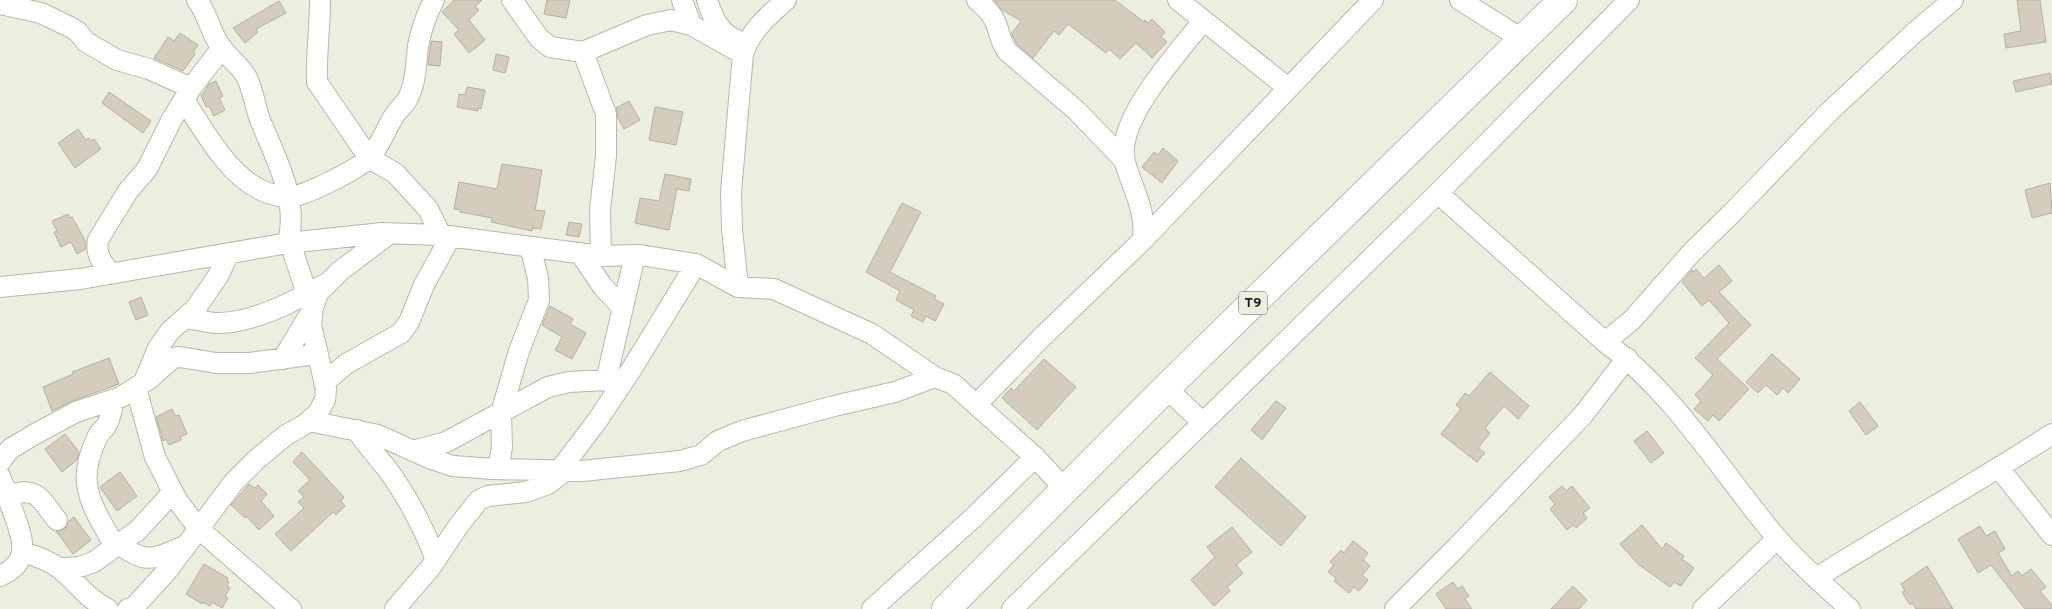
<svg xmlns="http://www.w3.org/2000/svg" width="2052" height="609" font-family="Overpass,sans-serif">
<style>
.building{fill:#d4cdbe;stroke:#b6aea0}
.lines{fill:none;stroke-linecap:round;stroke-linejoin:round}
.minor-casing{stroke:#b6b9aa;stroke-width:22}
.highway-casing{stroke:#b6b9aa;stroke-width:30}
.minor{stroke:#fff;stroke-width:20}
.highway{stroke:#fff;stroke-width:28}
.labels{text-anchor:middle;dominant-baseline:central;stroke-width:5;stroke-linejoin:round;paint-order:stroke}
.shield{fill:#ecefdf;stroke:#595b52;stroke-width:1}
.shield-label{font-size:14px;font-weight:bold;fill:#1a1b15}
</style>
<rect width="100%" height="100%" fill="#ecefdf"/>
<path class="building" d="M454 0H482L475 7 479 10 469 20 485 40 469 53 454 34 459 30 442 12Z
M547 0H570L566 18 544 14Z
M994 0H1115L1144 22 1145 20 1148 23 1152 19 1165 32 1161 37 1167 42 1152 58 1136 43 1120 59 1109 49 1106 53 1068 24 1059 35 1054 31 1033 58 1017 44 1012 35V33L1021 21 1001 9Z
M2017 0H2040L2046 42 2006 48 2004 34 2021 31Z
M279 1 286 13 256 29 258 32 245 43 233 28Z
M180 33 198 45 193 52 195 54 183 71 154 58 168 37 174 41Z
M431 41 442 42 440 66 428 65Z
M496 54 509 57 505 73 493 70Z
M2050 73 2052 84 2016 92 2013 81Z
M216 81 223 96 219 98 225 110 214 116 209 106 206 107 201 95 203 94 209 84Z
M467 87 485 90 481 109 478 108V111L457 107 459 94 465 95Z
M109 92 151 121 143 133 102 103Z
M629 101 640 120 624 129 618 118 616 108Z
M655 107 683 112 676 145 649 140Z
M78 129 86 140 89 138 90 141 94 139 101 149 75 168 58 143Z
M1163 148 1178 161 1162 183 1142 167 1154 152 1158 155Z
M502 164 542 170 535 210 545 211 541 229 533 228 532 231 491 222 492 218 460 212 461 210 454 209 459 182 497 189Z
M665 174 691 179 689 191 677 189 669 230 635 223 640 198 659 201Z
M2050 183 2052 213 2032 218 2025 190Z
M902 203 921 212 890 272 936 296 934 299 944 304 935 321 926 316 923 322 911 316 914 310 896 300 900 291 866 272Z
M68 214 70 218 72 217 86 242V249L77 254 71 242 61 247 54 232 57 231 52 221Z
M569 222 582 224 579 237 566 235Z
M1719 265 1732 281 1719 292 1751 325 1717 359 1749 389 1719 421 1713 415 1708 421 1694 409 1701 401 1695 395 1713 375 1695 358 1729 323 1709 300 1702 306 1682 282 1692 270 1693 272 1696 269 1704 278Z
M141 297 148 315 136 320 129 302Z
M550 306 573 319 570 324 586 333 572 359 555 350 562 337 542 325Z
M1772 354 1800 379 1788 393 1783 388 1777 395 1766 385 1758 393 1746 382Z
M109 358 119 384 72 401 52 411 43 387 73 374 72 372Z
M1044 359 1076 387 1037 430 1002 398 1011 388 1014 391Z
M1490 372 1529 406 1518 419 1504 406 1485 428 1490 433 1478 448 1485 453 1477 462 1441 434 1461 409 1456 405 1465 393 1469 396Z
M1276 401 1286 408 1262 440 1251 430Z
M1860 402 1878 426 1866 435 1849 411Z
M172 409 175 416 179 415 187 434 180 437 181 440 169 445 166 439 163 441 156 417Z
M1647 431 1664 453 1651 463 1634 441Z
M65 434 79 452 77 460 62 472 45 449Z
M302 452 344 497 341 501 345 506 336 515 333 512 291 551 275 534 304 508 298 502 304 497 298 491 310 480 293 462Z
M1241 458 1306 517 1281 546 1215 487Z
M120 472 137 496 117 511 100 487Z
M249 484 255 488 258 485 267 494 261 501 274 516 259 530 246 516 245 518 231 505Z
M1562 486 1566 491 1572 486 1590 508 1583 513 1587 518 1576 528 1573 525 1567 530 1550 509 1555 504 1549 497Z
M74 517 91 540 73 554 56 531 65 529 68 522Z
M1642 525 1662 549 1666 543 1684 556 1682 559 1694 568 1681 586 1674 582 1670 587 1638 564 1620 544Z
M1980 526 1986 536 1995 531 2005 549 1998 553 2012 576 2018 571 2022 576 2031 569 2046 587 2040 591 2052 605V609H2025L1991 565 1978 573 1958 539Z
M1232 527 1252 552 1236 565 1243 573 1227 587 1230 591 1214 606 1191 580 1215 557 1207 547Z
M1353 541 1368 553 1363 560 1370 566 1362 575 1368 580 1359 591 1354 587 1349 593 1334 581 1336 578 1328 572 1334 565 1330 562 1341 550 1344 553Z
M204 564 228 578 227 581 229 582 227 586 230 588 225 596 228 598 222 608 212 602 210 606 203 602 202 604 186 594Z
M1927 566 1937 582 1953 609H1916L1912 603 1910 605 1902 592 1905 591 1901 584Z
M1453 582 1458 589 1462 586 1469 596 1465 599 1472 609H1446L1436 594Z
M1573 586 1587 600 1579 609H1551Z"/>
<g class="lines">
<defs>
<path id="minor" d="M197 0C207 13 210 30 219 44 226 56 239 64 246 76 253 89 255 106 260 120 276 159 299 199 288 243
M320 0C320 27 316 55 317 82L369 158 395 173 428 209 441 235
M512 0 539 38 550 47 583 52 647 25 671 20 691 25 743 54
M682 0 691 25
M707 0C713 18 719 33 737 40
M977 0C984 6 994 16 997 26 1000 35 1001 44 1008 52L1077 111 1125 161
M1178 0 1288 88
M1460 0 1522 39
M0 4 41 13 72 28 78 32 86 42 117 60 149 69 191 88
M583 52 606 114V156L600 210 601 256
M184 100C203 129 227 173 259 189 266 193 280 197 288 197 302 198 358 169 369 158 380 146 386 129 394 116 398 109 405 105 408 98 416 83 416 63 418 46 421 31 427 13 434 0
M1438 193 1605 342C1675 393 1721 472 1776 537 1798 563 1825 586 1850 609
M1143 240C1146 207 1133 192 1125 162 1114 121 1179 52 1203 21
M293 243 294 255 307 294
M580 253 603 287 622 307
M111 274C102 263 95 254 98 240L128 191 147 169 172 119 191 88 222 48
M0 287 80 279 288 243 382 233 441 235 601 256 640 255 696 264 738 287 774 289 872 334 935 377 953 384 1035 457 1066 490
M738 287 732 229 731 192 743 54C750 31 768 16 786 0
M185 318C195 319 205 322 215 323 252 324 295 301 327 283
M1605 342 1632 320 1692 252 1732 213 1829 112 1915 32 1953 0
M283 359 313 309
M145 379 158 348 170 331 196 308 218 276 229 253
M606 381 635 255
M324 383 346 364 401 333 409 322 424 285 451 236
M136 388 155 457 177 500 199 529 291 609
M1166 388 1202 422
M114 400C112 407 111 419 106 426 103 430 99 432 97 438 74 485 93 506 115 547
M977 404 1042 337 1143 240 1373 0
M309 421 378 435 429 458 453 466 493 469 582 471 680 461 701 455 718 441 742 431 834 406 895 392 935 377
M357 430C366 445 378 457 388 470 408 498 424 528 436 560
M413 451 446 442 548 387 569 382 625 379
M0 462 10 449 35 434 76 412 121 397 149 379 173 358 180 357 216 363H250L316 354
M1999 468 2052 535
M498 469 502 447 501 413 519 351 539 300 538 278 532 254
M559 471 597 421 631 370 696 264
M0 476C5 490 10 503 15 517 24 542 30 563 0 576
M7 496C38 485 40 499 57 520
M119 544C149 567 156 557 187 545
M23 552C36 556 48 560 59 568 76 581 88 600 108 609
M59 568C72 568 83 568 95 561L137 531 173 492
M1816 578C1894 529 1975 484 2052 434
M128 609 134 607 167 571 233 483 257 459 286 435 304 425 318 413 325 400 326 389 311 325 313 308 318 293 340 271 389 234
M395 609 431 567 459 525 479 500 488 496 526 492 548 484 565 471
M872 609 973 518 1035 457
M1012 609 1438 193 1629 0
M1395 609 1457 547 1583 415 1627 358
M1703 609 1777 539"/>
<path id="highway" d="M946 609 1166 388 1563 0"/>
</defs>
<use href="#minor" class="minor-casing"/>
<use href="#highway" class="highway-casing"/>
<use href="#minor" class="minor"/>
<use href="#highway" class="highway"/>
</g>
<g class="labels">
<rect class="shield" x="1239" y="291.5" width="28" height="23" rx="4"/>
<g class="shield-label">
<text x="1253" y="303">T9</text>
</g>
</g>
</svg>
